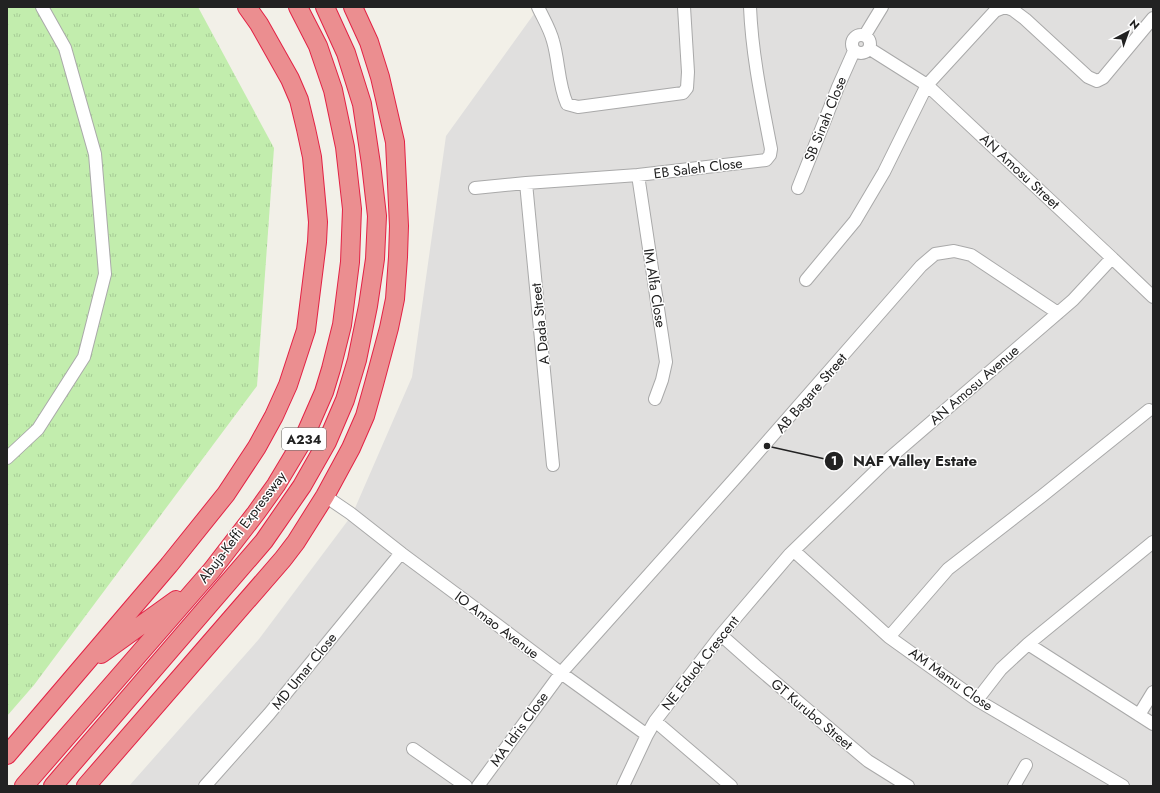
<svg xmlns="http://www.w3.org/2000/svg" width="1160" height="793" font-family="Jost,sans-serif">
<style>
.residential{fill:#e0dfde}
.grass{fill:url(#grass-tufts)}
.lines{fill:none;stroke-linecap:round;stroke-linejoin:round}
.minor-casing{stroke:#a9a9a9;stroke-width:14}
.highway-casing{stroke:#e32245;stroke-width:20}
.minor{stroke:#fff;stroke-width:12}
.highway{stroke:#eb8e90;stroke-width:18}
.labels{text-anchor:middle;dominant-baseline:central;stroke-width:3;stroke-linejoin:round;paint-order:stroke}
.shield{fill:#fff;stroke:#646464;stroke-width:1}
.shield-label{font-size:13px;font-weight:bold;fill:#222}
.street-label{font-size:14px;fill:#222;stroke:#fff}
.leader{fill:none;stroke:#222;stroke-width:1.5}
.callout-dot{fill:#222;stroke:#fff;stroke-width:1.5}
.mark-label{font-size:12px;text-anchor:middle;font-weight:bold;fill:#fff}
.callout-label{font-size:15px;text-anchor:middle;font-weight:bold;fill:#222;stroke:#fff;stroke-width:3;stroke-linejoin:round;paint-order:stroke}
</style>
<defs>
<pattern id="grass-tufts" width="24" height="20" patternUnits="userSpaceOnUse"><rect width="24" height="20" fill="#c2edad"/><path d="M3 7l-1-3M5 7V3M7 7l1-3M15 17l-1-3M17 17v-4M19 17l1-3" fill="none" stroke="#a6cb95"/></pattern>
</defs>
<rect width="100%" height="100%" fill="#f2f0e8"/>
<path class="residential" d="M539 7H1153V786H129L259 639 352 515 412 377 446 136Z"/>
<path class="grass" d="M7 7H198L274 148 257 386 34 685 7 716Z"/>
<g class="lines">
<defs>
<path id="minor" d="M538 7C543 18 550 29 553 41 559 61 558 84 567 104L578 107 683 93 687 88 688 72 684 7
M1005 7 1013 10 1025 19 1088 77 1097 81 1103 78 1153 18
M852 44a9 9 0 1 1 18 0a9 9 0 1 1-18 0Z
M865 35 882 7
M870 49 927 85 1112 258
M638 175 666 362 662 380 655 399
M526 183 553 465
M475 188 526 183 638 175 766 160 770 155 771 149C762 102 752 55 750 7
M798 188 838 87 854 51
M806 280 855 221 884 172 927 85 995 11 1005 7
M7 458 38 429 84 357 105 274 95 154 65 48 42 7
M325 496 350 513 401 553 471 605 561 673 647 735
M794 551 889 637 977 700 1123 786
M721 635 757 667 868 761 908 786
M889 637 948 569 1042 496 1149 410
M1028 644 1153 724
M977 700 1001 669 1028 644 1153 542
M1139 715 1153 692
M655 721 731 786
M413 749 466 786
M205 786 269 714 401 553
M478 786 561 673 738 475 921 266 935 254 954 251 971 255 1058 313
M623 786 647 735 655 721 721 635 790 554 885 462 1073 300 1112 258 1153 297
M1014 786 1026 765"/>
<path id="highway" d="M101 654 176 600
M7 755 169 565 226 494 257 447 274 416 288 385 306 330 317 242 318 222 312 157 306 129 299 100 290 79 259 24 247 7
M24 786 212 570 256 513 276 485 303 440 324 392 331 369 342 325 350 262 352 209 345 147 333 90 318 46 298 7
M53 786 264 541 302 486 327 442 345 400 357 360 368 306 375 259 377 216 371 164 362 104 346 53 325 7
M86 786 283 559 296 542 325 496 351 448 365 416 374 384 389 328 395 299 398 257 399 226 395 142 380 77 369 42 353 7"/>
</defs>
<use href="#minor" class="minor-casing"/>
<use href="#highway" class="highway-casing"/>
<use href="#minor" class="minor"/>
<use href="#highway" class="highway"/>
</g>
<g class="labels">
<rect class="shield" x="282" y="428" width="44" height="22" rx="3"/>
<g class="shield-label">
<text x="304" y="439">A234</text>
</g>
<g class="street-label">
<text transform="translate(825 119) rotate(-68)">SB Sinah Close</text>
<text transform="translate(698 168) rotate(-7)">EB Saleh Close</text>
<text transform="translate(1020 171) rotate(43)">AN Amosu Street</text>
<text transform="translate(655 288) rotate(81)">IM Alfa Close</text>
<text transform="translate(540 324) rotate(-96)">A Dada Street</text>
<text transform="translate(974 385) rotate(-41)">AN Amosu Avenue</text>
<text transform="translate(811 393) rotate(-49)">AB Bagare Street</text>
<text transform="translate(242 527) rotate(-53)">Abuja-Keffi Expressway</text>
<text transform="translate(497 625) rotate(37)">IO Amao Avenue</text>
<text transform="translate(700 663) rotate(-52)">NE Eduok Crescent</text>
<text transform="translate(304 671) rotate(-51)">MD Umar Close</text>
<text transform="translate(951 679) rotate(35)">AM Mamu Close</text>
<text transform="translate(812 714) rotate(40)">GT Kurubo Street</text>
<text transform="translate(519 729) rotate(-54)">MA Idris Close</text>
</g>
</g>
<path class="leader" d="M767 446L834 461"/>
<g class="callout-dot">
<circle cx="767" cy="446" r="4"/>
<circle cx="834" cy="461" r="10"/>
</g>
<g class="mark-label">
<text x="834" y="465">1</text>
</g>
<g class="callout-label">
<text x="915" y="466">NAF Valley Estate</text>
</g>
<rect width="1160" height="793" fill="none" stroke="#222222" stroke-width="16"/>
<g transform="translate(1128 32) rotate(41)" stroke="#ffffff" stroke-width="3" paint-order="stroke">
<path d="M0-3L7 15L0 10L-7 15Z" fill="#222222"/>
<text y="-6" font-size="11" font-weight="bold" text-anchor="middle" fill="#222222">N</text>
</g>
</svg>
